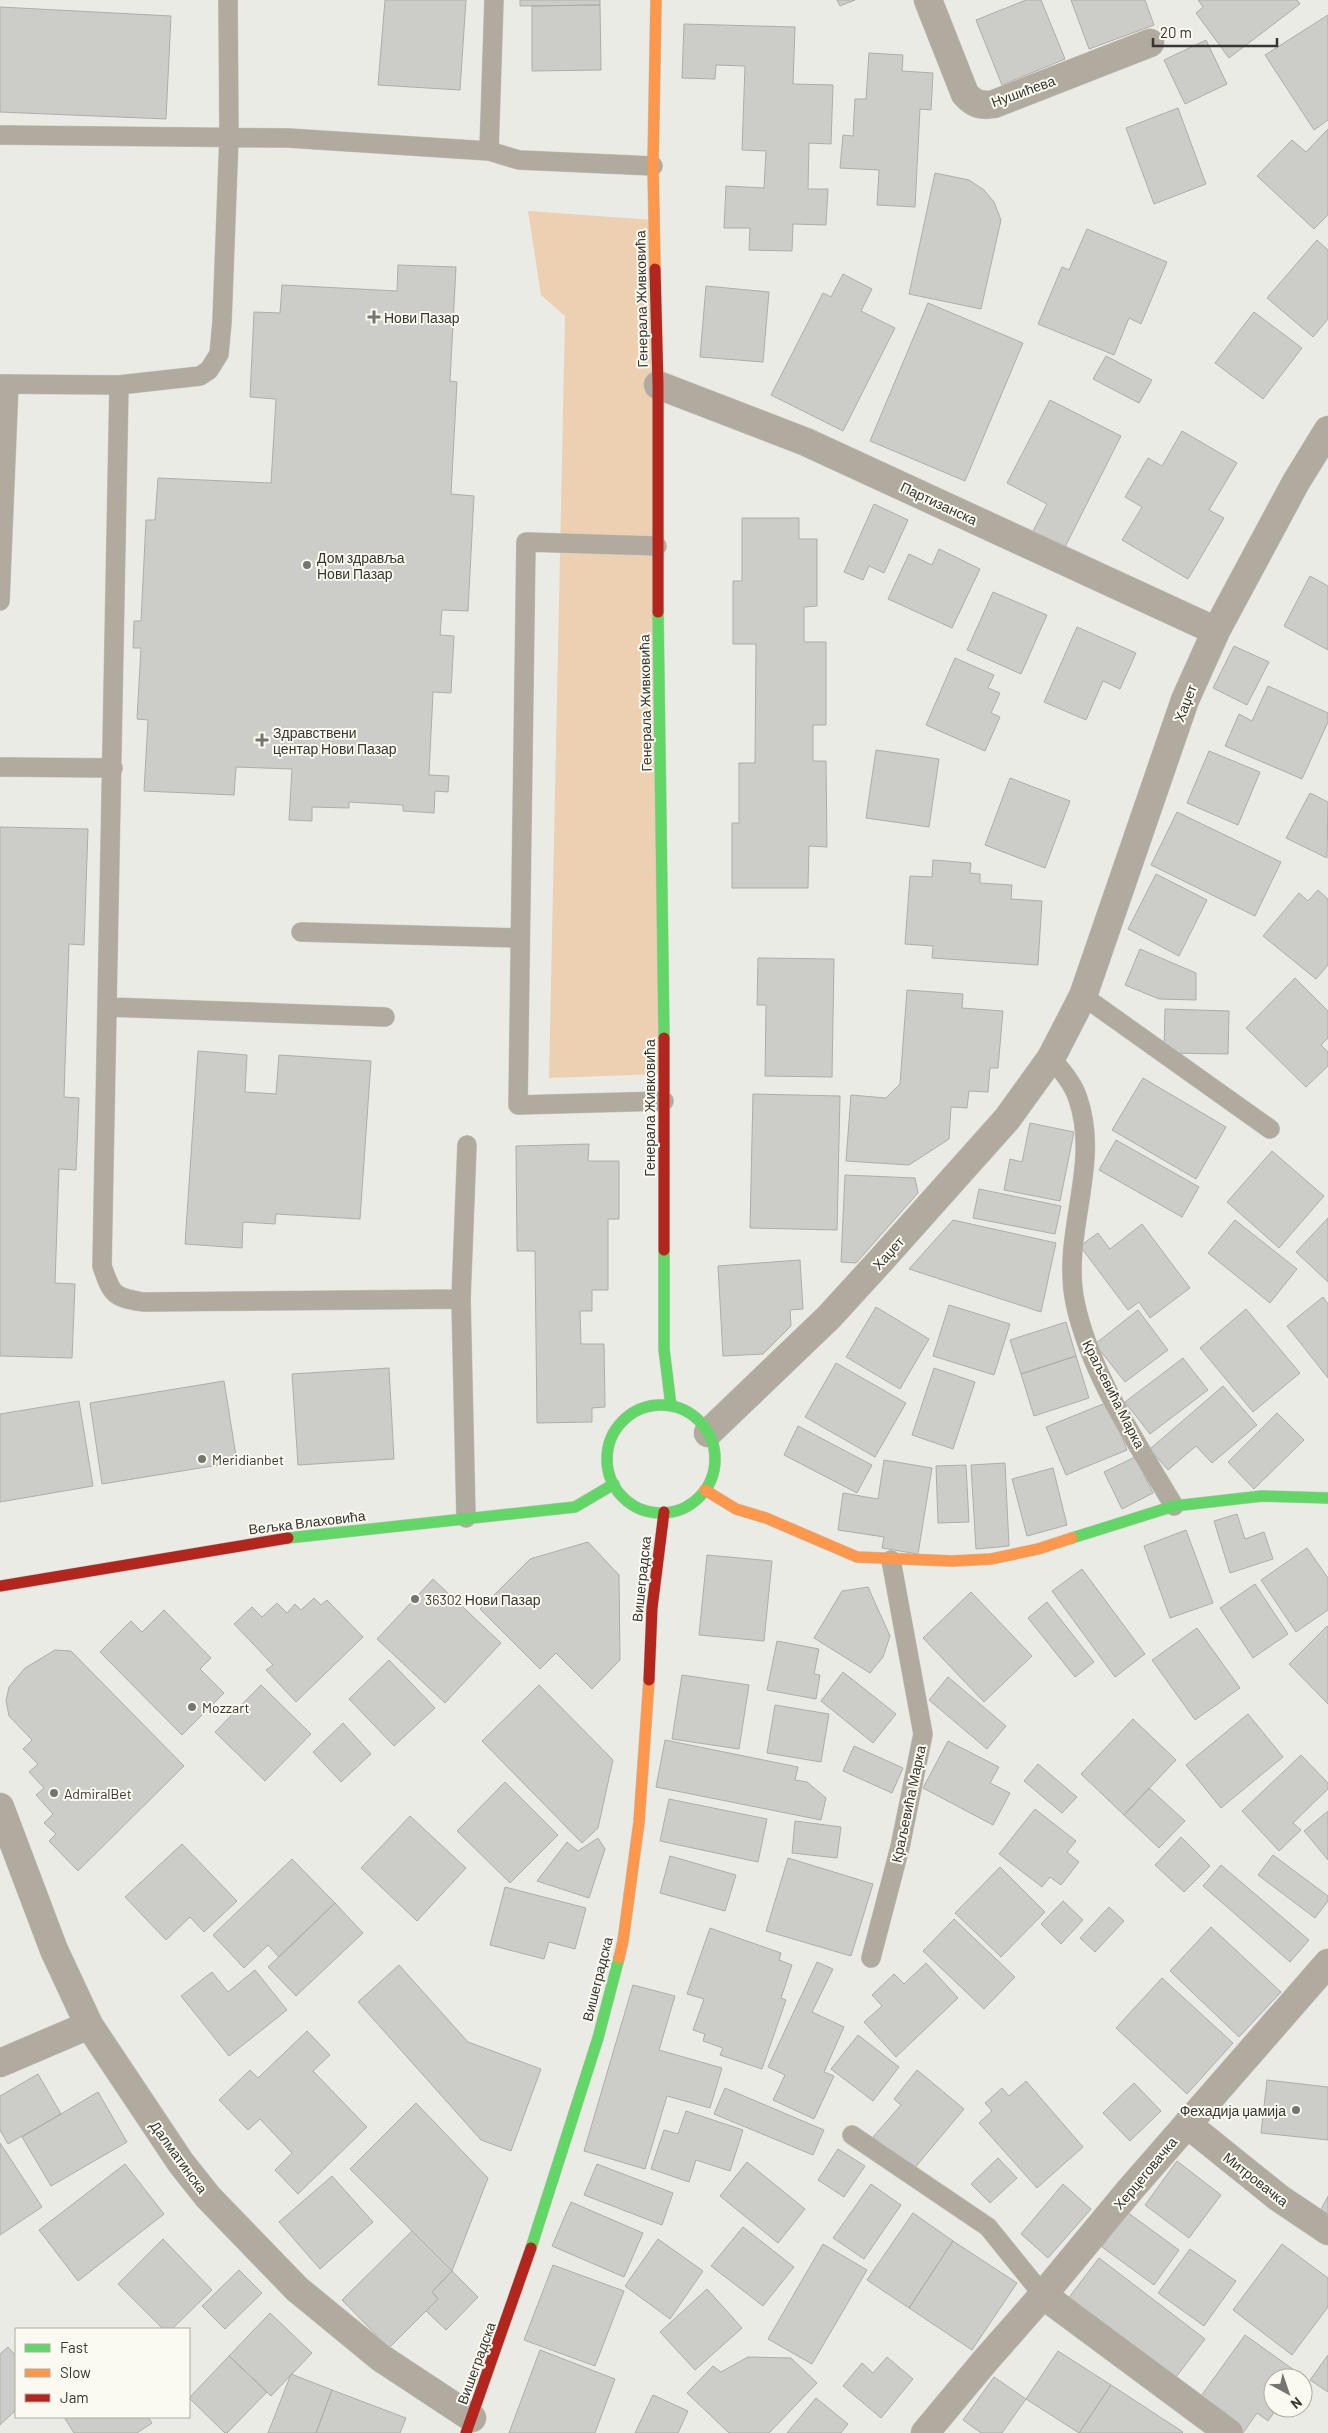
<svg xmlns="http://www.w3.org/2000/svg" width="1328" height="2433" font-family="Barlow,sans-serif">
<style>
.green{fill:#ecd0b1}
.building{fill:#ccccc8;stroke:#adadaa}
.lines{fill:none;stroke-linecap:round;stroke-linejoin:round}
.lane-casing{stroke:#c6c6c2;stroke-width:20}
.street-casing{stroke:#c6c6c2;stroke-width:29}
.fast-casing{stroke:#c6c6c2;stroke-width:12}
.slow-casing{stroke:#c6c6c2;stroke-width:12}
.jam-casing{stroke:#c6c6c2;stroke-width:12}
.lane{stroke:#b0aa9f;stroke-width:19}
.street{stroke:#b0aa9f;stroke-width:28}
.fast{stroke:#63d668;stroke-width:11}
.slow{stroke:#ff974d;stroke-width:11}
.jam{stroke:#b3261e;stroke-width:11}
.poi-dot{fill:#757571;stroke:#fafaf0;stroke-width:2}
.labels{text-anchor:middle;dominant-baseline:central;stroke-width:4;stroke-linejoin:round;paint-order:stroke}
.street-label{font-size:14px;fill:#363632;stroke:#fafaf0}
.poi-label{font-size:14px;fill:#363632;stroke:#fafaf0;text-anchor:start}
</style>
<rect width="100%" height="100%" fill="#ebebe5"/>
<path class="green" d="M528 211 654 220 665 1074 549 1078 565 316 541 295Z"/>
<path class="building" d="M385 0H466L460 90 378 85Z
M520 0H600V5L520 6Z
M837 0H855L840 6Z
M1026 0H1041L1065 59 1002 85 976 20Z
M1071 0H1145L1154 25 1089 49Z
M1198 0H1297L1300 4 1229 58 1196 13 1203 7Z
M600 5 601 70 532 71V6Z
M0 7 171 16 166 119 0 112Z
M1328 15V120L1314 130 1265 55Z
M684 24 795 27 793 84 833 85 831 144 809 143 808 189H828L826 225 793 224 792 251 749 250 750 228H724L726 186 764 188 766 151 742 150 745 66 716 65 715 79 682 78Z
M1206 40 1227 84 1185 104 1164 60Z
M869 53 903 55 902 71 933 73 931 110 920 109 915 207 877 205 879 170 840 168 843 135 853 136 855 99H866Z
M1178 108 1206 184 1154 204 1126 128Z
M1328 129V215L1314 229 1257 176 1292 140 1306 152Z
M935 173 969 180 984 190 994 202 1001 220 981 309 909 294Z
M1087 229 1167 262 1141 324 1129 318 1114 355 1038 324 1062 267 1069 270Z
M1317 240 1328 250V319L1313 337 1267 298Z
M398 265 456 267 450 381 457 382 451 494 474 496 468 611 442 610 440 635 454 636 451 693 433 692 429 775 449 776 448 792 435 791 434 813 403 811V805L349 802V808L312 807V821L289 820 292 769 236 767 234 795 144 791 148 720 137 719 141 648H133L134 621H141L146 520H155L158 478 271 483 276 399 250 397 254 312 280 313 282 285 397 291Z
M843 274 872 289 861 311 895 328 843 431 771 395 823 293 831 297Z
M706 286 769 292 763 362 700 357Z
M928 303 1023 343 965 481 870 441Z
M1254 312 1302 348 1263 399 1215 363Z
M1106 356 1152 380 1139 403 1093 379Z
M1050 400 1121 436 1064 549 1032 533 1047 504 1007 483Z
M1182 431 1237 463 1209 510 1224 518 1188 579 1122 540 1142 507 1125 497 1148 458 1162 466Z
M874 504 908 520 884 573 869 566 863 580 844 572Z
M742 518H799V539H817V606L804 607V642H826V725H813V761H826L827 847 809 846 808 888H732V823H739V763H755L756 644H733V581H742Z
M939 549 980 569 952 628 888 599 909 554 932 565Z
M1310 576 1328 586V650L1284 626Z
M993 592 1047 615 1021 674 967 650Z
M1077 627 1136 653 1120 689 1103 681 1086 720 1044 702Z
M1234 646 1269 662 1247 705 1213 688Z
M955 658 994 675 988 688 1000 693 991 713 1000 717 985 751 926 725Z
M1268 686 1328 713V722L1302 779 1225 746 1239 714 1252 721Z
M876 750 939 759 929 827 866 818Z
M1209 751 1260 772 1238 825 1187 803Z
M1010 778 1070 801 1045 868 985 845Z
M1310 793 1328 802 1327 858 1286 838Z
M1177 812 1281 862 1255 916 1151 865Z
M0 827 88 829 84 945 69 944 64 1097 79 1098 76 1170 59 1169 55 1283 75 1284 72 1358 0 1356Z
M933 860 971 863 970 873 980 874V883L1012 885 1011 899 1042 901 1038 965 932 958 933 946 905 944 910 876 932 877Z
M1156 874 1207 900 1179 956 1128 929Z
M1318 890 1328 899V965L1316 979 1263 936 1299 893 1308 901Z
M1140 949 1196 973V1000L1159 999 1125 985Z
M758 958 834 959 832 1077 765 1076 766 1005H757Z
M1295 978 1328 1011V1038L1321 1045 1328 1052V1066L1306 1087 1246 1028Z
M907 990 963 994 962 1008 1003 1011 998 1068H990L988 1092 969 1091 967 1108 951 1107 949 1139 909 1165 846 1161 851 1095 886 1098 900 1084Z
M1165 1009 1229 1011 1228 1054 1164 1053Z
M198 1051 247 1055 245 1092 276 1094 279 1055 371 1061 360 1219 276 1214 275 1224 243 1222 242 1248 185 1244Z
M1143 1078 1226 1127 1196 1179 1112 1130Z
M753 1094 840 1096 837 1230 750 1228Z
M1030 1123 1074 1132 1060 1201 1004 1190 1010 1159 1022 1162Z
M1116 1140 1199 1187 1182 1217 1099 1170Z
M589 1144 588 1161H619V1219H608V1290H592V1311H580L581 1344H604L605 1407 592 1408V1422L537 1423 535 1251H517L516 1146Z
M1272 1151 1324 1196 1279 1248 1227 1202Z
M845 1175 915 1178 918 1193 856 1263 841 1262Z
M979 1189 1061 1206 1055 1234 973 1218Z
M1328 1218V1282L1296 1252Z
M953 1220 1056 1243 1041 1312 909 1269Z
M1235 1220 1297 1269 1270 1303 1208 1253Z
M1142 1224 1190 1288 1150 1318 1139 1302 1128 1310 1080 1246 1098 1233 1110 1249Z
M800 1260 803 1309 790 1310 791 1326 763 1354 723 1356 718 1266Z
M1323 1297 1328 1304V1378L1287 1326Z
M949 1305 1010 1324 994 1375 933 1356Z
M876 1307 929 1339 900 1389 846 1357Z
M1246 1309 1300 1373 1253 1412 1200 1348Z
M1138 1310 1168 1350 1125 1382 1095 1344Z
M1066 1322 1076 1356 1021 1374 1010 1340Z
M1076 1356 1089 1398 1034 1416 1021 1374Z
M1183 1358 1208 1390 1150 1434 1125 1402Z
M836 1363 906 1403 875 1457 805 1417Z
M389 1368 394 1459 298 1465 292 1374Z
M934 1368 975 1382 953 1449 912 1435Z
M224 1381 237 1462 102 1484 90 1403Z
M1223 1386 1257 1425 1212 1463 1196 1446 1168 1470 1150 1449Z
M79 1401 93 1486 0 1502V1414Z
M1108 1402 1127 1450 1066 1475 1046 1427Z
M1277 1413 1304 1440 1254 1489 1228 1462Z
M798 1426 872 1465 857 1493 784 1455Z
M1135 1457 1153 1493 1122 1509 1104 1472Z
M884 1460 932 1468 918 1554 882 1548 884 1537 838 1530 843 1493 878 1499Z
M1005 1463 1009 1546 976 1549 971 1465Z
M966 1465 969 1522 938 1523 936 1466Z
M1053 1468 1067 1525 1027 1536 1012 1479Z
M1237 1514 1245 1539 1264 1532 1273 1559 1230 1573 1214 1521Z
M1186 1530 1213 1603 1170 1618 1144 1546Z
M588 1542 619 1575 620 1660 592 1689 556 1653 540 1669 480 1609 530 1559Z
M1307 1548 1328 1578V1610L1296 1632 1261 1580Z
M707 1555 772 1561 764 1641 699 1635Z
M1082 1569 1145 1654 1115 1677 1052 1591Z
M433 1579 501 1643 445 1703 377 1639Z
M1255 1584 1288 1634 1253 1658 1220 1608Z
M868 1587 890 1636 883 1657 870 1673 814 1638 842 1591Z
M971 1592 1032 1656 984 1702 923 1638Z
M314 1598 321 1605 327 1600 363 1637 296 1702 266 1670 273 1665 234 1624 252 1607 262 1617 277 1603 287 1613 295 1604 301 1610Z
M1047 1602 1094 1662 1075 1677 1028 1618Z
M164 1610 211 1658 200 1669 224 1693 182 1735 100 1652 131 1621 142 1632Z
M1327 1626 1328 1627V1704L1289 1664Z
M1197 1628 1240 1688 1195 1720 1152 1660Z
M777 1641 819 1649 814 1674 820 1675 816 1699 767 1690Z
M55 1650 71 1651 184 1766 78 1871 49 1841 56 1834 44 1823 53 1814 36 1795 44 1788 29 1772 38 1764 23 1749 32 1740 9 1716 6 1701 9 1687 25 1668Z
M389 1660 435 1708 394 1746 349 1699Z
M843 1672 896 1714 873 1743 821 1701Z
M682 1675 749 1685 739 1749 672 1739Z
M948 1677 1006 1726 987 1749 929 1700Z
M261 1685 311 1734 265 1781 215 1732Z
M539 1685 613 1760 598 1828 582 1843 482 1741Z
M775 1705 829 1714 821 1762 767 1753Z
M1248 1714 1283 1757 1221 1808 1186 1765Z
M1133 1719 1176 1760 1124 1815 1081 1774Z
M343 1723 371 1754 341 1782 313 1752Z
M665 1740 798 1767 795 1780 807 1782 826 1798 821 1820 656 1787Z
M948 1741 999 1767 990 1783 1010 1793 993 1825 923 1788Z
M854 1746 903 1768 892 1793 843 1771Z
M1301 1755 1328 1783V1789L1293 1823 1301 1830 1279 1851 1242 1811Z
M1038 1764 1077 1797 1062 1813 1024 1781Z
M505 1782 558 1835 510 1883 457 1831Z
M1149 1788 1185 1821 1159 1848 1124 1815Z
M669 1799 767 1819 758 1862 660 1841Z
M1035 1809 1076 1841 1067 1852 1079 1862 1061 1885 1050 1877 1042 1887 999 1854Z
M1328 1811V1860L1304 1831Z
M410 1816 466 1868 417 1921 361 1868Z
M795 1821 841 1827 837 1858 792 1853Z
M1181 1837 1210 1866 1184 1892 1155 1865Z
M598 1838 605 1849 589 1898 537 1881 567 1842 578 1851Z
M182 1844 237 1901 204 1932 190 1917 166 1940 125 1897Z
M1273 1855 1328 1896V1901L1315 1918 1258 1875Z
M670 1856 736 1875 725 1911 660 1893Z
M788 1858 873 1884 851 1956 766 1931Z
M292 1859 335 1903 279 1957 268 1945 244 1968 213 1935Z
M1221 1865 1309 1940 1290 1962 1203 1886Z
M1000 1867 1045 1912 1001 1957 955 1913Z
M505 1887 586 1908 575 1949 549 1942 544 1959 490 1945Z
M1063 1901 1083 1920 1061 1944 1041 1924Z
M335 1903 363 1933 296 1996 268 1967Z
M1109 1907 1124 1921 1095 1952 1080 1938Z
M954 1919 1015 1977 984 2009 923 1951Z
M1211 1927 1281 1992 1239 2037 1170 1971Z
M710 1928 781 1953 779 1960 792 1965 781 1998 786 2000 762 2069 720 2055 723 2048 703 2041 705 2034 693 2030 704 1999 687 1994Z
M817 1962 833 1969 812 2012 844 2027 824 2072 834 2076 814 2119 773 2100 785 2075 768 2067Z
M926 1963 958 1998 896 2057 864 2022 882 2006 872 1995 894 1974 904 1984Z
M399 1965 468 2042 541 2069 511 2151 481 2140 358 2002Z
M255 1970 287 2010 229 2056 181 1996 212 1972 228 1992Z
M1162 1978 1233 2043 1187 2094 1116 2028Z
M633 1985 675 1996 659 2050 722 2068 710 2108 667 2096 645 2169 584 2151Z
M307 2031 330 2055 313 2071 367 2127 298 2194 275 2170 292 2153 260 2119 248 2130 219 2100 250 2070 258 2078Z
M858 2035 899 2067 873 2101 831 2069Z
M917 2070 964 2109 913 2170 873 2137 901 2105 894 2099Z
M38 2074 61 2114 8 2144 0 2130V2096Z
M1267 2080 1328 2087V2140L1261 2133Z
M1026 2081 1083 2147 1037 2188 979 2123 992 2111 985 2103 1002 2088 1009 2096Z
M1134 2083 1161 2111 1130 2141 1103 2113Z
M725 2088 824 2130 813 2155 714 2114Z
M98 2092 127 2142 51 2186 22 2137Z
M416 2103 488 2178 452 2271 350 2169Z
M686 2111 743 2130 730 2171 696 2160 689 2182 651 2169 664 2130 678 2134Z
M0 2143 42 2207 0 2235Z
M838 2149 865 2166 844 2197 818 2180Z
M998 2158 1017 2178 990 2203 971 2184Z
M1177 2161 1221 2195 1189 2238 1145 2205Z
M747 2162 805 2209 778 2243 720 2196Z
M125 2164 164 2214 78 2281 39 2230Z
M597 2164 673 2193 662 2225 584 2195Z
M332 2176 373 2222 320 2269 279 2222Z
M871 2184 901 2205 864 2259 833 2238Z
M1063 2184 1091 2209 1048 2258 1021 2234Z
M1328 2196V2228L1315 2221Z
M571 2202 643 2233 624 2277 552 2246Z
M1127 2212 1179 2250 1154 2285 1102 2247Z
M913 2213 953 2241 909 2308 867 2280Z
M743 2227 794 2267 763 2306 711 2266Z
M412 2231 452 2271 432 2292 438 2299 389 2348 342 2300Z
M163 2239 212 2290 172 2329H163L118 2284Z
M658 2239 703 2271 670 2319 625 2286Z
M953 2241 1017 2283 972 2350 909 2308Z
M823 2244 867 2270 812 2364 768 2339Z
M1282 2244 1328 2278V2307L1292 2355 1233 2310Z
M1190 2249 1236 2281 1204 2326 1158 2293Z
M1099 2258 1205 2339 1173 2381 1067 2300Z
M553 2265 624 2291 595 2366 524 2340Z
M239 2270 262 2293 225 2329 202 2306Z
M452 2271 478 2297 446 2330 426 2311 438 2299 432 2292Z
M707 2289 742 2328 695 2370 660 2332Z
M270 2313 312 2353 271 2396 229 2356Z
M1245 2335 1301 2375 1299 2378H1273V2408H1277L1268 2421 1257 2413 1243 2433H1237L1196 2403Z
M8 2347 16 2356V2410L0 2425V2354Z
M540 2350 615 2379 595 2433H509Z
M1058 2351 1111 2385 1079 2433 1026 2399Z
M1328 2355V2392L1310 2380Z
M229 2356 267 2392 227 2433H225L189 2398Z
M748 2357 791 2358 817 2383 769 2433H729L687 2393 713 2366 721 2372Z
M887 2357 913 2379 881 2418 843 2386 862 2363 873 2373Z
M291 2374 332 2390 316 2433H268Z
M994 2377 1026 2399 1002 2433H981L963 2420Z
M1111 2385 1183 2432 1182 2433H1079Z
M332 2390 406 2418 400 2433H316Z
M653 2395 688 2411 678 2433H635Z
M816 2398 848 2424 841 2433H787Z
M64 2417H148L152 2423 137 2433H74Z"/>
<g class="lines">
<defs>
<path id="lane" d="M0 135 288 138 489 151 519 160 653 166
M489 151 494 0
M0 384 119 385 200 376 209 370 219 354 222 322 229 137 228 0
M119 385 102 1266C112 1295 113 1297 143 1302L461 1299
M657 546 526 542 518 1105 664 1101
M0 601 9 384
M0 767 113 768
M301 932 520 938
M1083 996 1270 1129
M108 1007 385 1017
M1051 1058C1062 1071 1073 1083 1078 1099 1101 1165 1061 1234 1075 1302 1090 1374 1137 1443 1174 1506
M466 1518 461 1299 467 1145
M871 1958 900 1847 923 1734 891 1560
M852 2135 988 2227 1043 2295"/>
<path id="street" d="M928 0 965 94C974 104 980 106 994 104L1150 43
M658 385 806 442 1216 631
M708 1433 829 1317 882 1259 1007 1119 1051 1058 1083 996 1185 700 1216 631 1296 482 1328 430
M0 1807 54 1950 89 2025 181 2163 208 2197 297 2289 381 2358 472 2418
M0 2063 89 2025
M1187 2124 1279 2198 1328 2231
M1043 2295 1229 2433
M925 2433 985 2361 1043 2295 1129 2191 1328 1963"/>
<path id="fast" d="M658 612 664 1038
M664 1250V1349L671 1406
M607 1459a54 54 0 1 1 108 0a54 54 0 1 1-108 0Z
M288 1538 575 1507 614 1484
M1072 1538 1174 1506 1262 1496 1328 1498
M531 2248 598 2038 619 1958"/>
<path id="slow" d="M655 269 653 166 656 0
M705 1490 736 1509 766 1518 857 1557 952 1561 991 1559 1038 1549 1072 1538
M619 1958 623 1941 639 1822 649 1680"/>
<path id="jam" d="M655 269 658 385V612
M664 1250V1038
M0 1586 288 1538
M649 1680 652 1608 664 1512
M466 2433 531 2248"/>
</defs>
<use href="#lane" class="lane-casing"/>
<use href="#street" class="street-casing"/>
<use href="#fast" class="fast-casing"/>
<use href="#slow" class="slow-casing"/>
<use href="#jam" class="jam-casing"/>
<use href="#lane" class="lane"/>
<use href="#street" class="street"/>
<use href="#fast" class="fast"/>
<use href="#slow" class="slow"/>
<use href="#jam" class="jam"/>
</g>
<g class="poi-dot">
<path d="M371.5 309.5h5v5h5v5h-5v5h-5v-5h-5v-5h5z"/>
<circle cx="307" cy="565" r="5"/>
<path d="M259.5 732.5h5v5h5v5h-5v5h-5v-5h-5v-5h5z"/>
<circle cx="202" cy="1459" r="5"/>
<circle cx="415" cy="1599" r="5"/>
<circle cx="192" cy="1707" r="5"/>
<circle cx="54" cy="1793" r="5"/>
<circle cx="1296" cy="2110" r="5"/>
</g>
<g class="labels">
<g class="street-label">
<text transform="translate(1023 91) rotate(-20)">Нушићева</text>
<text transform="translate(641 299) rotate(-91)">Генерала Живковића</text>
<text transform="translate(939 503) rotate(25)">Партизанска</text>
<text transform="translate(645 703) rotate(-91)">Генерала Живковића</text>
<text transform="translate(1185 703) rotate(-69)">Хаџет</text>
<text transform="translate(649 1108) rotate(-90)">Генерала Живковића</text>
<text transform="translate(888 1253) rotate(-48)">Хаџет</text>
<text transform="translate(1114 1394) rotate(63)">Краљевића Марка</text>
<text transform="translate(307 1522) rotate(-7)">Вељка Влаховића</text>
<text transform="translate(641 1579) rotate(-84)">Вишеградска</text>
<text transform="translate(908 1804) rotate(-78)">Краљевића Марка</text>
<text transform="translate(597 1979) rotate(-76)">Вишеградска</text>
<text transform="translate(179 2157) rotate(54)">Далматинска</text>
<text transform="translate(1145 2173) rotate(-50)">Херцеговачка</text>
<text transform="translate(1256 2179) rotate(38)">Митровачка</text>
<text transform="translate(476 2363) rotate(-70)">Вишеградска</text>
</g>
<g class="poi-label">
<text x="384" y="317">Нови Пазар</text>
<text x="317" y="557">Дом здравља<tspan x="317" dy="16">Нови Пазар</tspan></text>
<text x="273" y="732">Здравствени<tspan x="273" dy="16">центар Нови Пазар</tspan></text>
<text x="212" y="1459">Meridianbet</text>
<text x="425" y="1599">36302 Нови Пазар</text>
<text x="202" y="1707">Mozzart</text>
<text x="64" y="1793">AdmiralBet</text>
<text x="1286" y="2110" text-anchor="end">Фехадија џамија</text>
</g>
</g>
<rect x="15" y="2328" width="175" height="90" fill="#fafaf0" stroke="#acaca4"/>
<rect x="25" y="2344" width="25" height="8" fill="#63d668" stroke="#acaca4"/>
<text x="60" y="2353" font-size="15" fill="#363632">Fast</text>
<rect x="25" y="2369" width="25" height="8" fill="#ff974d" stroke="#acaca4"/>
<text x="60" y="2378" font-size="15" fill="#363632">Slow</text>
<rect x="25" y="2394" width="25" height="8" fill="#b3261e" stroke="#acaca4"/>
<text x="60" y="2403" font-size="15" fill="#363632">Jam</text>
<g transform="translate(1288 2393) rotate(140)"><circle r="24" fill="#fafaf0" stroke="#acaca4"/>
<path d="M0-4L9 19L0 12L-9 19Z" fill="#757571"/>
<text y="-8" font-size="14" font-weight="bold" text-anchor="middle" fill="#363632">N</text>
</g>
<path d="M1153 38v8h124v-8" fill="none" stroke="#363632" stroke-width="2.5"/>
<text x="1160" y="38" font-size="15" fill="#363632" stroke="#fafaf0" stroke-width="4" paint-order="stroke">20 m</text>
</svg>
